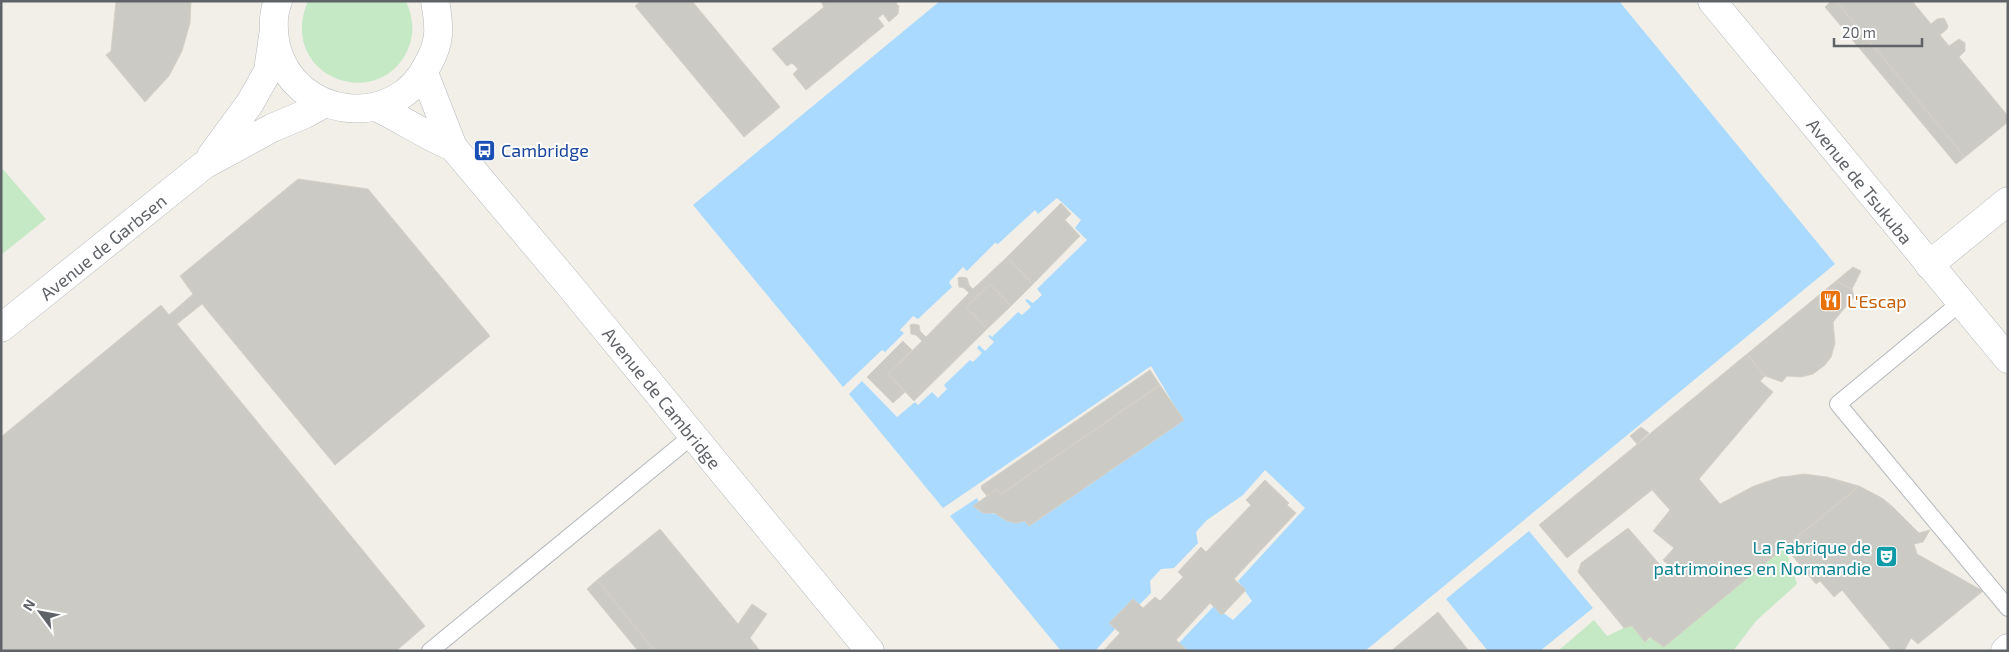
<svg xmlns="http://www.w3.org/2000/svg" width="2009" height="652" font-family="'Exo 2',sans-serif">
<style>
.green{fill:#c5e8c5}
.water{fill:#aadaff}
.building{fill:#cccac5;stroke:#d6d1c6}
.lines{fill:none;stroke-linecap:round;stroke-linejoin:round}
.lane-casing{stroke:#b5b8bc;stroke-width:18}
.street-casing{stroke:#b5b8bc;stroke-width:29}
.secondary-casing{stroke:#b6babf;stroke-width:29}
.lane{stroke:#fff;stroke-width:16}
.street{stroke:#fff;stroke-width:28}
.secondary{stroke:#fff;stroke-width:28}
.labels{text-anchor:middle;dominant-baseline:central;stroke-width:4;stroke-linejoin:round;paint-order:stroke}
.transit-label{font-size:18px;fill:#164399;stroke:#fff;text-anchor:start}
.street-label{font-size:18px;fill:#5f6368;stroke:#fff}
.food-label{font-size:18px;fill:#c56008;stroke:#fff;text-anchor:start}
.culture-label{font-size:18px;fill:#0d838f;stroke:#fff;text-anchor:end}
</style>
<rect width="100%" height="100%" fill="#f1efe8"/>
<path class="green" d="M308 1H406C413 17 415 33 408 49 379 115 276 76 308 1Z
M1 167 46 219 1 255Z
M1785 547 1797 584 1756 621 1733 651H1558L1594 620 1607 636 1624 628 1632 626 1645 642Z"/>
<path class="water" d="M940 1H1619L1835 264 1365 651H1186L1179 643 1214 606 1233 620 1252 601 1238 581 1305 508 1265 470 1243 495 1207 520 1196 532 1198 543 1174 568 1161 569 1150 581 1151 593 1139 605 1133 599 1110 623 1115 629 1095 651H1061L950 516 977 498 979 502 974 506C983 513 984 511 995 514 1009 517 1006 526 1025 521L1029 526 1183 420 1151 366 943 508 849 394 862 381 897 417 915 402 918 405 932 392 938 398 947 389 944 385 970 360 973 362 982 353 977 348 979 345 985 351 994 342 988 336 990 335 992 337 1018 312 1022 315 1031 307 1025 300 1027 299 1033 303 1042 295 1037 289 1087 240 1075 228 1081 220 1057 198 1038 214 1035 210 998 244 995 243 967 271 963 267 949 282 952 287 918 319 913 316 900 330 904 333 885 352 882 350 843 387 693 205Z
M1529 531 1593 608 1540 651H1488L1446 599Z"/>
<path class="building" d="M116 1H191L190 23 182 51 169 76 145 102 106 55 111 51Z
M641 1H692L780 107 744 137 635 6Z
M822 1H898L896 3 899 6 898 14 889 22 883 14 878 18 884 26 806 90 793 74 798 69 792 63 787 66 772 49 824 7 822 4Z
M1831 1H1836L1965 157 1956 164 1825 7Z
M1836 1H1912L1931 24 1937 19 1944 18 1948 26 1947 29 1940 35 1949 46 1959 39 1965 43V51L1959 57 2008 116V122L1965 157Z
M298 179 368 189 490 336 335 465 202 304 177 324 425 626 396 651H1V437L161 305 169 315 193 294 180 276Z
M1061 203 1071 214 1065 220 1080 236 1033 284 1007 257Z
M1007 257 1033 284 1011 306 990 284 966 307 987 329 914 401 888 374 922 341 916 335 911 334 910 325 913 324 919 325 920 331 926 337 969 293 964 288 959 287 958 278 961 277 967 278 969 285 973 289Z
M1853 267 1861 271 1852 289 1836 281Z
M1836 281 1852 289 1854 297 1833 322 1835 343 1831 357 1825 365 1813 374 1801 377 1787 376 1782 382 1765 376 1747 354Z
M990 284 1011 306 987 329 966 307Z
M903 341 912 350 888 374 905 392 893 403 867 377Z
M1747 354 1765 376 1760 381 1773 392 1699 479 1720 504 1754 486 1780 477 1791 476 1804 474 1827 477 1859 486 1664 647 1650 637 1645 642 1632 626 1624 628 1578 572 1581 563 1628 528 1669 575 1674 570 1663 560 1674 548 1653 531 1670 510 1652 490 1567 558 1539 525Z
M1150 370 1160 385 1001 494 997 489 987 496 982 490 981 486Z
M1160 385 1184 420 1029 526 1025 521 1016 523 1007 521 994 513H983L973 506 997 489 1001 494Z
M1641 427 1649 433 1637 444 1630 436Z
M1265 480 1289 503 1287 505 1296 513 1234 579 1246 590 1222 615 1210 603 1176 640 1188 651H1103L1120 633 1109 623 1133 599 1143 608 1155 597 1160 601 1183 577 1178 572 1201 547 1206 552 1251 505 1246 500Z
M1859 486 1882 498 1893 507 1919 533 1930 530 1923 542 1914 544 1917 554 1983 591 1918 644 1911 638 1904 651H1892L1842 590 1834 597 1820 581 1816 584 1785 547Z
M660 529 738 624 752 604 767 614 750 638 760 651H655L597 580Z
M597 580 655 651H638L587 589Z
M1438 612 1469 651H1391Z"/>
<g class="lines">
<defs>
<path id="lane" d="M1960 303 1838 404 2008 608
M430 651 692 436"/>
<path id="street" d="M1929 265 2008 201
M2005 651 2008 648"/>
<path id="secondary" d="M278 1C272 16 273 31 276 46 294 119 395 132 428 64 433 55 437 46 438 35 439 24 437 12 435 1
M1712 1 2008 359
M424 73 453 147 570 286 870 651
M376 107C402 119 426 136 453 147
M211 156 250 103 268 71 273 36
M1 328 204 165 272 128 305 114 325 103"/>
</defs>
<use href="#lane" class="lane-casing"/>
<use href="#street" class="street-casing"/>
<use href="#secondary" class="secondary-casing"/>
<use href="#lane" class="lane"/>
<use href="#street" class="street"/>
<use href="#secondary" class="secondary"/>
</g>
<defs>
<symbol id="bus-square" viewBox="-11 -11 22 22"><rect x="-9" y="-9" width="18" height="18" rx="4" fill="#1a4fb4" stroke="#fff"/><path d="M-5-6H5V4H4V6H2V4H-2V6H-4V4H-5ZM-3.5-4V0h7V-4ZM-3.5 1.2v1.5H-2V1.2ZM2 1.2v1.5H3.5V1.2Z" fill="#fff"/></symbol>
<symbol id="restaurant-square" viewBox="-11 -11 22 22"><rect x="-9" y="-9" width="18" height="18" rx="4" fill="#e8710a" stroke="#fff"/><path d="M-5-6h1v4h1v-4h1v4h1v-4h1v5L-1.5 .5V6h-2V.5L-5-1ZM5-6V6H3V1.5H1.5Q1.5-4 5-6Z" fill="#fff"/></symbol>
<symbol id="theatre-square" viewBox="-11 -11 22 22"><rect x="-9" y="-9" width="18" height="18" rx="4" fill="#0f9aa8" stroke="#fff"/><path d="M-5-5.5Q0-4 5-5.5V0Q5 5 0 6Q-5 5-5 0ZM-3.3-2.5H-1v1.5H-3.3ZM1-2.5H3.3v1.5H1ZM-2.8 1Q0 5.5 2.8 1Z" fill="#fff"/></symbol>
</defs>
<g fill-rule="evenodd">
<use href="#bus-square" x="472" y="138" width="25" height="25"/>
<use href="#restaurant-square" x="1818" y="288" width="25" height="25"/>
<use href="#theatre-square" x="1874" y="544" width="25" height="25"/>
</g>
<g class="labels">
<g class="transit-label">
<text x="501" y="150">Cambridge</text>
</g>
<g class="street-label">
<text transform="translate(1860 181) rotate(51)">Avenue de Tsukuba</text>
<text transform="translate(103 247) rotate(-39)">Avenue de Garbsen</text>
<text transform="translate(662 398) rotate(51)">Avenue de Cambridge</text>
</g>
<g class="food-label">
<text x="1847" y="301">L'Escap</text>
</g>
<g class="culture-label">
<text x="1871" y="547">La Fabrique de<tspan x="1871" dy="21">patrimoines en Normandie</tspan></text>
</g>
</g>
<rect width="2009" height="652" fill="none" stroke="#5f6368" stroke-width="5"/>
<g transform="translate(40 612) rotate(302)" stroke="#ffffff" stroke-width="4" paint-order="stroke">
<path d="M0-4L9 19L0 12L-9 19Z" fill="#5f6368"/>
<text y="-8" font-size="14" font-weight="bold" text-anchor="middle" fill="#5f6368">N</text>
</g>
<path d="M1834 38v8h88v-8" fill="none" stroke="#5f6368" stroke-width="2.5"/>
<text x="1842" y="38" font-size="15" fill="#5f6368" stroke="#ffffff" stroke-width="4" paint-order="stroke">20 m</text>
</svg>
